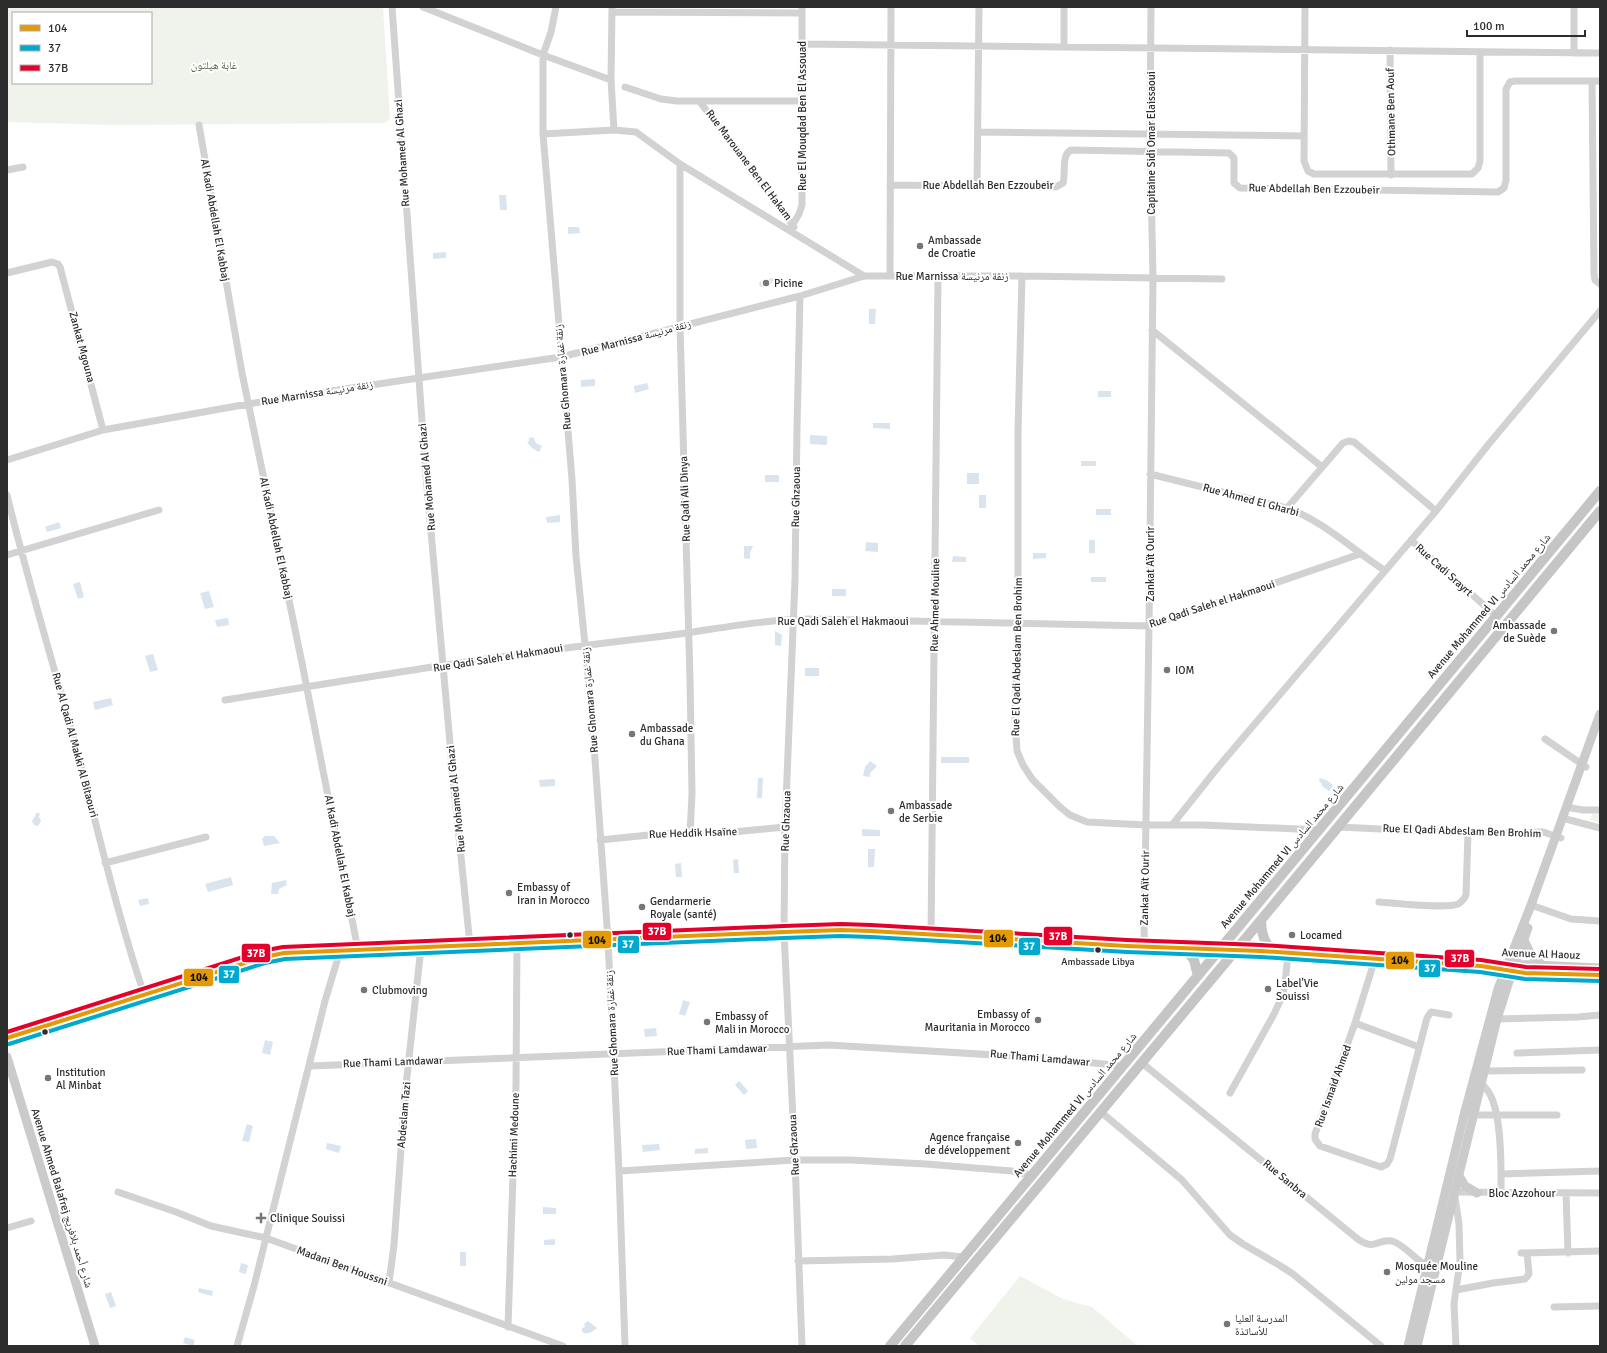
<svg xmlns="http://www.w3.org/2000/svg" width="1607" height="1353" font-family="Signika,'Noto Naskh Arabic',sans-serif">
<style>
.green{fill:#eff3ec;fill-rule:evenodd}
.water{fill:#dae4ee}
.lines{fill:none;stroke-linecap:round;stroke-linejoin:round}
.minor{stroke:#d2d2d2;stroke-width:7}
.secondary{stroke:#cbcbcb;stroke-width:9}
.primary{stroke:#c5c5c5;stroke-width:10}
.bus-1-casing{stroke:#fff;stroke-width:7}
.bus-2-casing{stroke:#fff;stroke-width:7}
.bus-3-casing{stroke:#fff;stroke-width:7}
.bus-1{stroke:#e39a04;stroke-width:4}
.bus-2{stroke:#00a9ce;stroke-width:4}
.bus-3{stroke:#e4002b;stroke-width:4}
.poi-dot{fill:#767676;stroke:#fff;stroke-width:1.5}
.bus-dot{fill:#2d2d2d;stroke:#fff;stroke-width:1.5}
.labels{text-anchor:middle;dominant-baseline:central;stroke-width:4;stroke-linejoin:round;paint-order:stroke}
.bus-label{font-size:10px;fill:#2d2d2d;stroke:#fff}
.park-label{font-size:11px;fill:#4d633f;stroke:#fff}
.street-label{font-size:11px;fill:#2d2d2d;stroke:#fff}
.poi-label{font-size:11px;fill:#2d2d2d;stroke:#fff;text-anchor:start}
.line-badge{stroke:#fff;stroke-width:1.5}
.badge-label{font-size:11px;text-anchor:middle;font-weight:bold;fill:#fff}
.pale-badge-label{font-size:11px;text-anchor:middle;font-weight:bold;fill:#111}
</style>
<rect width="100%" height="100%" fill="#fff"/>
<path class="green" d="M7 7H383L390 117 388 121 384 123 112 125 7 122ZM13 13H151V83H13Z
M1600 813V823L1590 820 1592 814Z
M1020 1276 1063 1299 1092 1307 1138 1346H979L970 1338Z"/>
<path class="water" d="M499 195H506L507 210H500Z
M568 227H579L580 233 568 234Z
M446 252V258L433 259V253Z
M772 278 773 281 770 286 768 284 760 287 759 282Z
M869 309H876L875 324H869Z
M595 379V386L581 387V380Z
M647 383 649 389 635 393 634 386Z
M1098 391H1111V397H1098Z
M873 423H890V429L873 428Z
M810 435 827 436V445L810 444Z
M533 437 536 443 542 446 539 452 532 448 527 442 529 441V438Z
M1081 461H1096V466H1081Z
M967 473H979V484H967Z
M765 475H779V482H765Z
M979 495H986V508H979Z
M1096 509H1111V515H1096Z
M560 515V522L547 523 546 517Z
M59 522 61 528 47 532 45 527Z
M1089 540H1095V553H1089Z
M866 542 878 543V552L865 551Z
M744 546H753L750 553V558L747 559 744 558Z
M1033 553H1046V558L1033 559Z
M953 556 966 557V562H952Z
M1091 577H1106V582H1091Z
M80 582 84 597 78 599 73 584Z
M832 589H846V596H832Z
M209 591 214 607 205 609 200 593Z
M228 618 229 625 217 627 215 620Z
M775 631 782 635 781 646 775 645Z
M153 654 158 670 150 672 145 656Z
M805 668H819V676H805Z
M111 698 113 705 95 710 93 702Z
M941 757H969V763H941Z
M870 761 877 766 870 773V777L863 776 865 767Z
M758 778H763L762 798H757Z
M1320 778 1326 780 1333 785 1329 791 1322 786V784L1319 781Z
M555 779V786L540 787 539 780Z
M36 813H40L39 817 41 821 38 826 34 825 32 821 35 816Z
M862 829 880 830V836H862Z
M265 836H274L280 843 264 846 262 839Z
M868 849H875L874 867H868Z
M738 859 739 873H734L733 860Z
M681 863 682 877H676L675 864Z
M231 877 233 885 208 892 205 884Z
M286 880 287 885 279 889 278 894H271L272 883Z
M148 898 149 904 140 906 138 900Z
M683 1000 690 1002 685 1016 679 1014Z
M656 1028 657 1036 645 1037 644 1029Z
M265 1040 273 1042 270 1055 262 1053Z
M739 1081 748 1091 744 1095 735 1085Z
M247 1124 253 1126 249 1142 242 1141Z
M756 1139 757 1148 746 1149 745 1140Z
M327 1143 341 1146 339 1153 326 1149Z
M659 1144 660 1150 643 1152 642 1145Z
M708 1148V1153L695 1154V1149Z
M543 1207 556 1208V1214H543Z
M555 1239V1245H544V1240Z
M460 1252H466V1266H460Z
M241 1263 248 1265 246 1274 239 1272Z
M199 1288 213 1291 212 1296 198 1292Z
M111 1292 116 1306 110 1308 105 1294Z
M588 1321 597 1328C592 1332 588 1335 582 1332V1328L585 1327 584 1324Z
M185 1337 195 1340 193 1346 183 1343Z"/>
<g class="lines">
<path class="minor" d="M392 7 426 476 454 788 470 945
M423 7 543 55 611 80
M556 7 551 32 543 55V134L572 479 576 556 591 704 608 940 619 1171 625 1346
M612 7 611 80 614 130
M1064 7V47
M1305 7 1304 161 1308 171 1314 174H1472L1478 168 1480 161V52
M612 12 802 13
M802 44 1600 53
M1390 50 1391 175
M1574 53V7
M1592 81 1594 274 1595 280 1600 284
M625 87 661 99 677 101H801
M700 102 794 227
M199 125 242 373 302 663 358 950
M978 132 1304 136
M543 134 614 130 636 132 680 164 864 276
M680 164V326L690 679 692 794 690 834
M7 170 23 167
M890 185 1056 187 1063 183C1066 173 1061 155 1071 150L1229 153 1234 158V183L1240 188 1498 192 1504 188 1506 180V89L1510 82 1515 81H1600
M977 186 979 7
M793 224 799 214 802 205V7
M7 273 52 262 58 264 60 267 103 430
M890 275 891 7
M1022 276 1018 431V624L1015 720 1017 751 1023 765 1032 779 1060 807 1070 815 1087 822 1146 825H1203L1320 830
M800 296 797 428 795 580 785 827 784 932 795 1160 802 1346
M1152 330 1322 467
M7 460 103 430 248 404 351 388 561 357 800 296 864 276H1022L1222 279
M1150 474 1287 508C1323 521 1352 549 1384 570
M7 495C27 578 52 659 74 740 97 825 116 911 144 994
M1287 508 1343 443 1349 441 1354 442 1436 511
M1411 540 1496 616
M7 555 159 510
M225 700C368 677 512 653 656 637 708 631 760 619 813 619L1149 626 1360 554
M1545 739 1586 767
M1571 808 1583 810H1600
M1562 818 1600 828
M1172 825 1219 766 1436 511 1488 445 1600 311
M1338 827 1468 833 1543 832 1561 838
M600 840 659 834 733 832 785 827
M105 863 206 837
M1379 902C1396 903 1445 909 1458 904 1462 902 1464 899 1466 895L1468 833
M1531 905 1571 919 1600 921
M931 935 938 276
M1144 946 1149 626 1153 278 1150 134 1151 7
M1375 959 1355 1023 1315 1134V1139L1320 1146 1381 1167 1387 1164 1390 1159 1427 1018 1431 1012 1449 1015
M1497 1019 1578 1017 1600 1015
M1355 1023 1419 1047
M1517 1053 1600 1050
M1142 1063 1359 1240C1377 1251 1378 1238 1392 1241 1406 1245 1416 1262 1430 1267
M310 1066 829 1045 1045 1058 1123 1066
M1484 1071 1582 1070
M1478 1083C1504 1090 1501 1171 1501 1193
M1230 1093 1273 1016 1282 997 1285 985 1288 953
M1101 1112 1182 1180 1230 1235 1243 1244 1279 1265 1293 1274 1381 1346
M1470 1115H1557
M619 1171 795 1160H850L926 1164 1012 1171 1031 1175
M1501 1174 1600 1171
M118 1192 176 1212 211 1226 266 1238 563 1346
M1450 1192 1600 1193
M1566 1193 1568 1253
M1455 1197 1459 1224 1460 1261 1454 1304 1456 1346
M7 1228 31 1221
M1521 1253 1600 1251
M798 1261 892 1259 944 1255 963 1257
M389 1283 394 1245 405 1095 421 947
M1456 1290 1493 1283 1525 1279 1529 1274 1527 1253
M1554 1307 1600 1306
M508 1327 516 1085 517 944
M237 1346 254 1286 325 1001 340 951"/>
<path class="secondary" d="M1524 940 1530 953 1543 966
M1510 964 1600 968
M7 1038 264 957 284 953 784 932 841 930 871 931 1127 946 1261 951 1481 966C1520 975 1560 974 1600 975
M7 1057 95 1346
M1458 1174 1465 1186 1477 1193
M1408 1346 1464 1115 1498 989 1531 905 1600 714
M1417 1346 1497 1019 1512 972 1528 928"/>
<path class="primary" d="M1261 920C1261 932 1264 943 1273 952
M1185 948 1194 960 1198 976
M890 1346 1240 925 1600 491
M905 1346 1261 920 1600 511"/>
<defs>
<path id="bus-1" d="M7 1038 264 957 284 953 784 932 841 930 871 931 1127 946 1261 951 1481 966 1525 973 1600 975"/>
<path id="bus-2" d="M9 1044 265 963 285 959 784 938 841 936 871 937 1127 952 1261 957 1480 972 1525 979 1600 981"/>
<path id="bus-3" d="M7 1032 262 951 283 947 784 926 841 924 871 925 1127 940 1261 945 1481 960 1526 967 1600 969"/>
</defs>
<use href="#bus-1" class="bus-1-casing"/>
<use href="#bus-2" class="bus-2-casing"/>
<use href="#bus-3" class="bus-3-casing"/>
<use href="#bus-1" class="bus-1"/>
<use href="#bus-2" class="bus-2"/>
<use href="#bus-3" class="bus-3"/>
</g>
<g class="poi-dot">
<circle cx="920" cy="246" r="4"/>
<circle cx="766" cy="283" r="4"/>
<circle cx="1554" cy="631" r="4"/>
<circle cx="1167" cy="670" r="4"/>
<circle cx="632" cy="734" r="4"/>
<circle cx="891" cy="811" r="4"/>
<circle cx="509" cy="893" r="4"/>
<circle cx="642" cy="907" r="4"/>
<circle cx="1292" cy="935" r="4"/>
<circle cx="1268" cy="989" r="4"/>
<circle cx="364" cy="990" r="4"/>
<circle cx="1038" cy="1020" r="4"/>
<circle cx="707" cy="1022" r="4"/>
<circle cx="48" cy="1078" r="4"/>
<circle cx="1018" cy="1143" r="4"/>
<path d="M259 1212h4v4h4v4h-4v4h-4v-4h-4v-4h4z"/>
<circle cx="1387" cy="1272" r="4"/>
<circle cx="1227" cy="1324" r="4"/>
</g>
<g class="bus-dot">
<circle cx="570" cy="935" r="3.5"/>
<circle cx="1098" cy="950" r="3.5"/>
<circle cx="45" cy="1032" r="3.5"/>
</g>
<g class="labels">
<g class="bus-label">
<text x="1098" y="962">Ambassade Libya</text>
</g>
<g class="park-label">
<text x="214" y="65">غابة هيلتون</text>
</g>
<g class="street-label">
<text transform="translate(1391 112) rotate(-91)">Othmane Ben Aouf</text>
<text transform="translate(802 116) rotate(-90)">Rue El Mouqdad Ben El Assouad</text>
<text transform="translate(1151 143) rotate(-90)">Capitaine Sidi Omar Elaissaoui</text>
<text transform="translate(402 153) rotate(-94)">Rue Mohamed Al Ghazi</text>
<text transform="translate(749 165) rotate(53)">Rue Marouane Ben El Hakam</text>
<text x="988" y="185">Rue Abdellah Ben Ezzoubeir</text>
<text transform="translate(1314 189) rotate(1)">Rue Abdellah Ben Ezzoubeir</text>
<text transform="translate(215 220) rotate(80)">Al Kadi Abdellah El Kabbaj</text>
<text x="952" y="276">Rue Marnissa زنقة مرنيسة</text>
<text transform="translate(636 338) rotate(-15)">Rue Marnissa زنقة مرنيسة</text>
<text transform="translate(82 347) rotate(75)">Zankat Mgouna</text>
<text transform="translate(563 377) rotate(-95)">Rue Ghomara زنقة غمارة</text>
<text transform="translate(317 393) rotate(-9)">Rue Marnissa زنقة مرنيسة</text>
<text transform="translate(427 477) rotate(-95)">Rue Mohamed Al Ghazi</text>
<text transform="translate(796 497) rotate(-89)">Rue Ghzaoua</text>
<text transform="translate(685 499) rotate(-92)">Rue Qadi Ali Dinya</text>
<text transform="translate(1251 500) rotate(15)">Rue Ahmed El Gharbi</text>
<text transform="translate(276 538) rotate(78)">Al Kadi Abdellah El Kabbaj</text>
<text transform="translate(1150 564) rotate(-90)">Zankat Aït Ourir</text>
<text transform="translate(1444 570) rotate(42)">Rue Cadi Srayrt</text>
<text transform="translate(1212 604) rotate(-18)">Rue Qadi Saleh el Hakmaoui</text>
<text transform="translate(935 605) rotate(-89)">Rue Ahmed Mouline</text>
<text transform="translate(1489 606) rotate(-50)">Avenue Mohammed VI شارع محمد السادس</text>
<text x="843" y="621">Rue Qadi Saleh el Hakmaoui</text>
<text transform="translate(1017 657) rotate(-89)">Rue El Qadi Abdeslam Ben Brohim</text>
<text transform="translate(498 658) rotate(-9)">Rue Qadi Saleh el Hakmaoui</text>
<text transform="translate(590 700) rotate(-95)">Rue Ghomara زنقة غمارة</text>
<text transform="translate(75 745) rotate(75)">Rue Al Qadi Al Makki Al Bitaouri</text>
<text transform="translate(456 799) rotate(-96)">Rue Mohamed Al Ghazi</text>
<text transform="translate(786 821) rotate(-88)">Rue Ghzaoua</text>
<text transform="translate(1462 831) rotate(2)">Rue El Qadi Abdeslam Ben Brohim</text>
<text transform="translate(693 833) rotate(-2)">Rue Heddik Hsaïne</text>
<text transform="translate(340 856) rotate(79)">Al Kadi Abdellah El Kabbaj</text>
<text transform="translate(1282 856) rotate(-50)">Avenue Mohammed VI شارع محمد السادس</text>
<text transform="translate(1145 888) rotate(-89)">Zankat Aït Ourir</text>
<text transform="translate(1541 954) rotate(2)">Avenue Al Haouz</text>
<text transform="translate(612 1023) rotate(-93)">Rue Ghomara زنقة غمارة</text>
<text transform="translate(717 1050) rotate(-2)">Rue Thami Lamdawar</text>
<text transform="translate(1040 1058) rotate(5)">Rue Thami Lamdawar</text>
<text transform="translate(393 1062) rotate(-2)">Rue Thami Lamdawar</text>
<text transform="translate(1333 1086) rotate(-70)">Rue Ismaid Ahmed</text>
<text transform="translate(1075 1105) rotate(-50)">Avenue Mohammed VI شارع محمد السادس</text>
<text transform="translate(404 1115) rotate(-85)">Abdeslam Tazi</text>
<text transform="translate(514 1135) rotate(-88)">Hachimi Medoune</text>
<text transform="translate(794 1145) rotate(-93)">Rue Ghzaoua</text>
<text transform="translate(1285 1179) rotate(40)">Rue Sanbra</text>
<text x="1522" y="1193">Bloc Azzohour</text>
<text transform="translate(62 1198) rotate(73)">Avenue Ahmed Balafrej شارع أحمد بلافريج</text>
<text transform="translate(342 1266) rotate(20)">Madani Ben Houssni</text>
</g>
<g class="poi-label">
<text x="928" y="240">Ambassade<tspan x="928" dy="13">de Croatie</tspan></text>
<text x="774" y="283">Picine</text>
<text x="1546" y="625" text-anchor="end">Ambassade<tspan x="1546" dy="13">de Suède</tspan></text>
<text x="1175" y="670">IOM</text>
<text x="640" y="728">Ambassade<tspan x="640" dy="13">du Ghana</tspan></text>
<text x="899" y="805">Ambassade<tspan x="899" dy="13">de Serbie</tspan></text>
<text x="517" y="887">Embassy of<tspan x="517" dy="13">Iran in Morocco</tspan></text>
<text x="650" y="901">Gendarmerie<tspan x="650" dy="13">Royale (santé)</tspan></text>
<text x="1300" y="935">Locamed</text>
<text x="1276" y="983">Label'Vie<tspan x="1276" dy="13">Souissi</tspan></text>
<text x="372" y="990">Clubmoving</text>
<text x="1030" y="1014" text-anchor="end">Embassy of<tspan x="1030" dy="13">Mauritania in Morocco</tspan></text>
<text x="715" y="1016">Embassy of<tspan x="715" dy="13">Mali in Morocco</tspan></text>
<text x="56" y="1072">Institution<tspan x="56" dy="13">Al Minbat</tspan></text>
<text x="1010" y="1137" text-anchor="end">Agence française<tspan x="1010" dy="13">de développement</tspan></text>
<text x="270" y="1218">Clinique Souissi</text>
<text x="1395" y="1266">Mosquée Mouline<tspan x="1395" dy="13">مسجد مولين</tspan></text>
<text x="1235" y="1318">المدرسة العليا<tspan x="1235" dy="13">للأساتذة</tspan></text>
</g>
</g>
<g class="line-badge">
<rect x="642" y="922" width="30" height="19" rx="4" fill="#e4002b"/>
<rect x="1043" y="926" width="30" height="20" rx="4" fill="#e4002b"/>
<rect x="983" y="929" width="31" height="19" rx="4" fill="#e39a04"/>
<rect x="582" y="930" width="30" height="19" rx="4" fill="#e39a04"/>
<rect x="617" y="935" width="23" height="19" rx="4" fill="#00a9ce"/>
<rect x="1018" y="937" width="23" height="19" rx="4" fill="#00a9ce"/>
<rect x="241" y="943" width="30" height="20" rx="4" fill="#e4002b"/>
<rect x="1444" y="949" width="31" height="19" rx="4" fill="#e4002b"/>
<rect x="1385" y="951" width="30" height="19" rx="4" fill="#e39a04"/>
<rect x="1418" y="959" width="23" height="19" rx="4" fill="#00a9ce"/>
<rect x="218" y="965" width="22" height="19" rx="4" fill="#00a9ce"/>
<rect x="183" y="968" width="31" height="19" rx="4" fill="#e39a04"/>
</g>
<g class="badge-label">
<text x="657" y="935">37B</text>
<text x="1058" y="940">37B</text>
<text x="628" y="948">37</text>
<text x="1029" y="950">37</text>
<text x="256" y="957">37B</text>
<text x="1460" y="962">37B</text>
<text x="1430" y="972">37</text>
<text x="229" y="978">37</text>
</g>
<g class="pale-badge-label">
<text x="998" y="942">104</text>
<text x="597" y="944">104</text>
<text x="1400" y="964">104</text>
<text x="199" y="981">104</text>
</g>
<rect width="1607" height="1353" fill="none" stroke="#2d2d2d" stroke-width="16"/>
<rect x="12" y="12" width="140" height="72" fill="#ffffff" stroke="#ababab"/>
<rect x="20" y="25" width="20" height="6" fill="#e39a04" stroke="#ababab"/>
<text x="48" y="32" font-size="12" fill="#2d2d2d">104</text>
<rect x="20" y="45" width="20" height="6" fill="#00a9ce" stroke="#ababab"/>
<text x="48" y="52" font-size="12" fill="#2d2d2d">37</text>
<rect x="20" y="65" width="20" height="6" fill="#e4002b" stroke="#ababab"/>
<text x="48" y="72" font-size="12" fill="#2d2d2d">37B</text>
<path d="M1467 30v6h118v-6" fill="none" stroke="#2d2d2d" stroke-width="2"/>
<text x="1473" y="30" font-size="12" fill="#2d2d2d" stroke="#ffffff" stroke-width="3" paint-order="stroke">100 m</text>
</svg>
